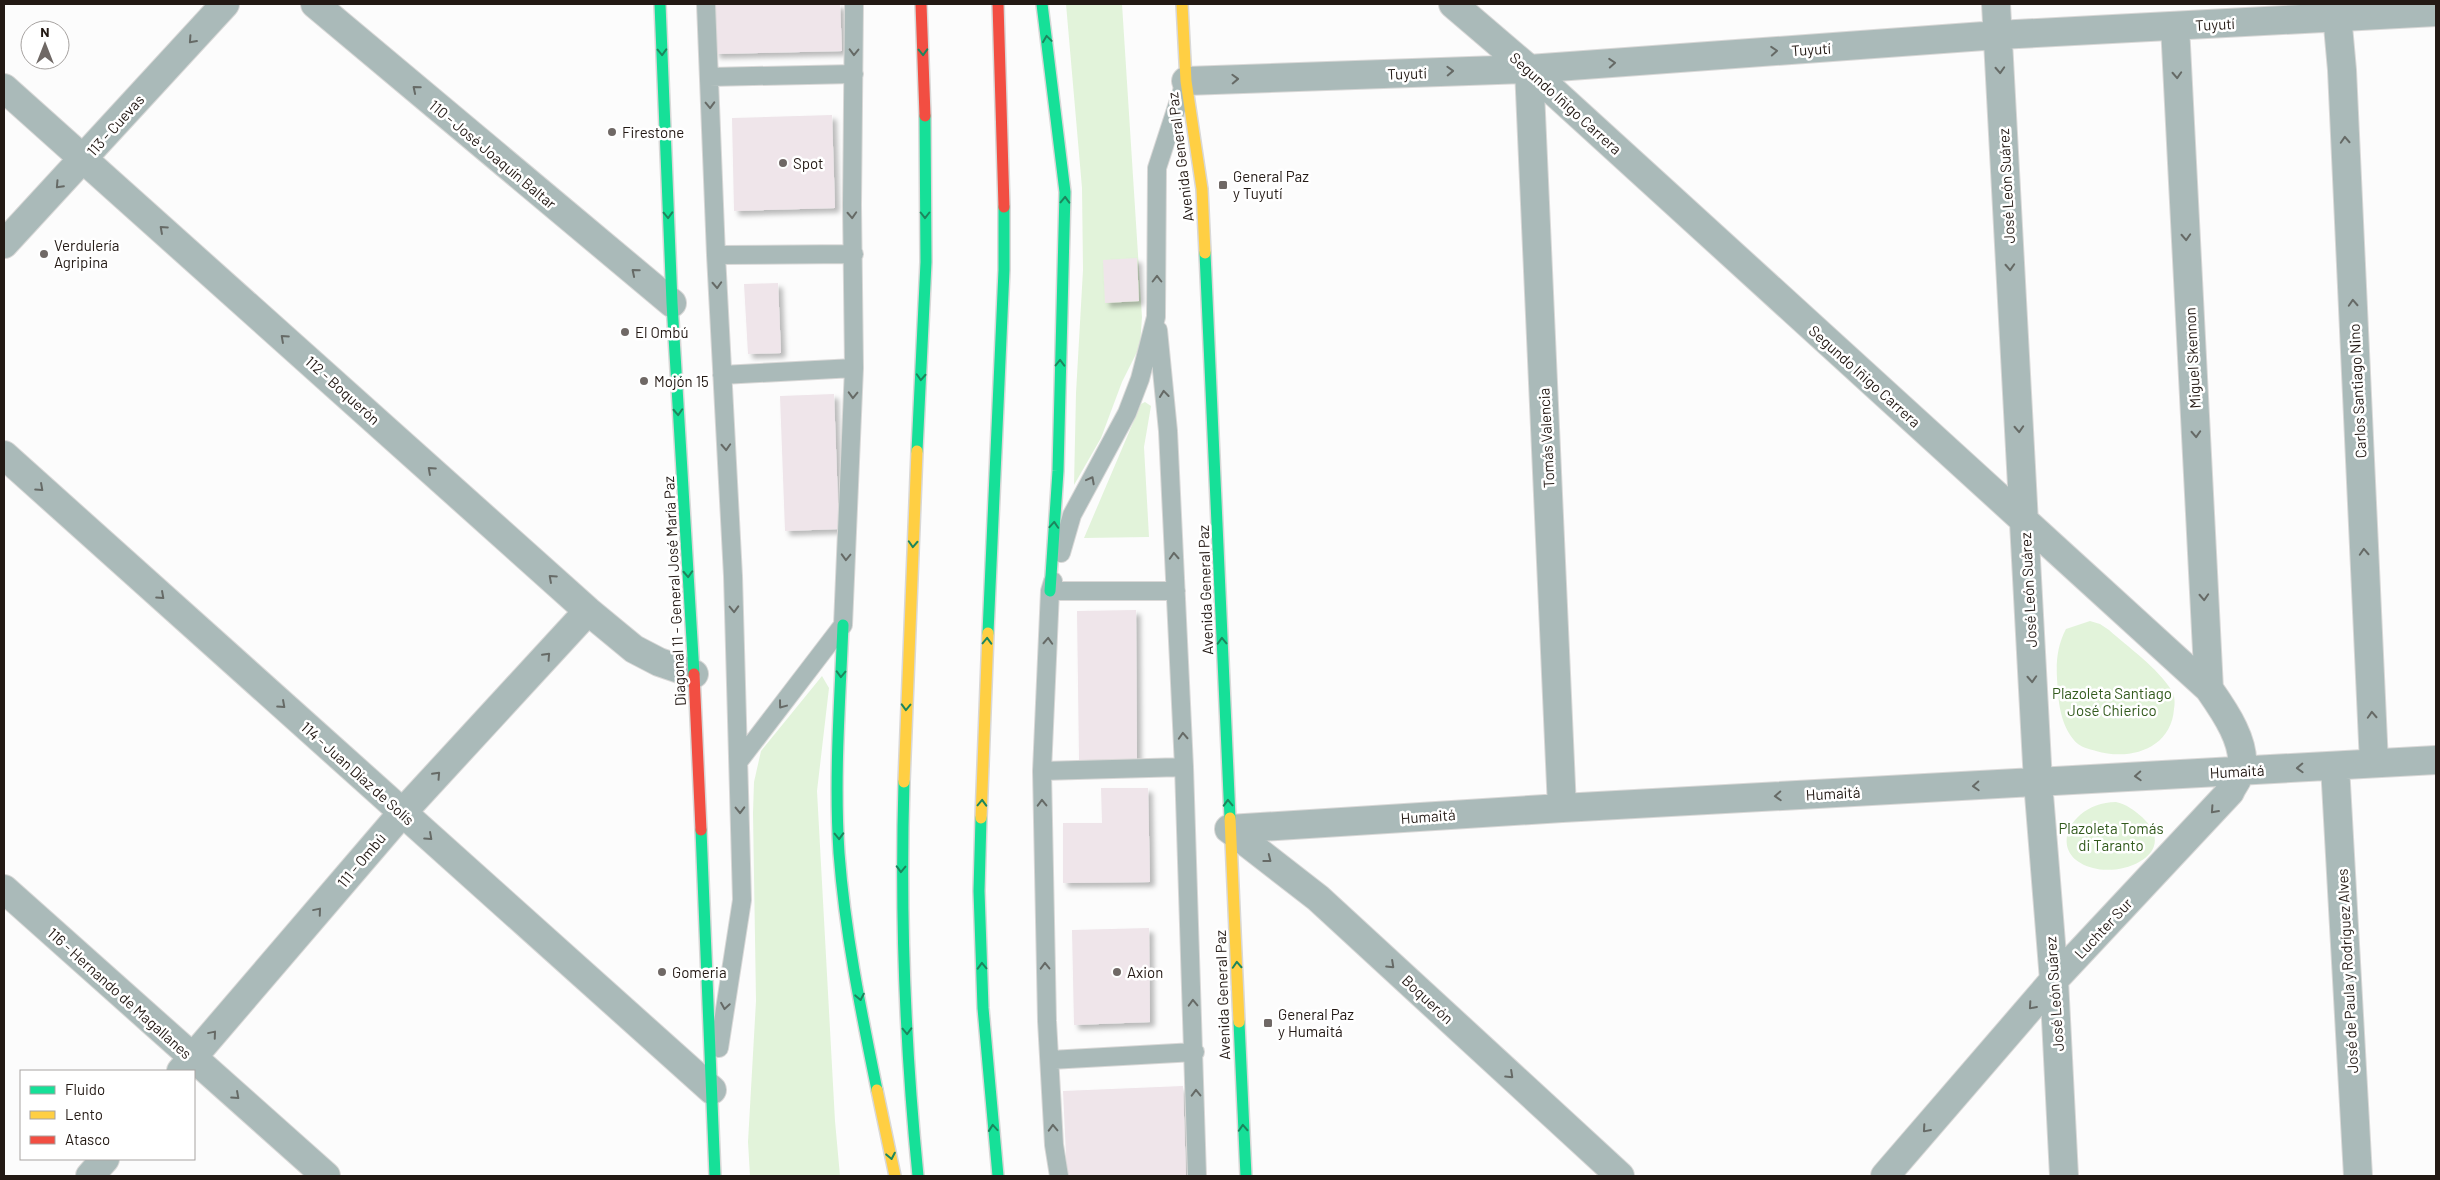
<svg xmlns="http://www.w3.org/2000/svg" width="2440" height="1180" font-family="Barlow,sans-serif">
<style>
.green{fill:#e2f3da}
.building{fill:#efe5ea;filter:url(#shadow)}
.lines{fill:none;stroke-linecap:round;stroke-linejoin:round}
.lane-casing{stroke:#d9d8d7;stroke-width:20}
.street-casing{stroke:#d9d8d7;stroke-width:30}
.fast-casing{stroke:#d9d8d7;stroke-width:14}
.slow-casing{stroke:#d9d8d7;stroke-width:14}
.jam-casing{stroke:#d9d8d7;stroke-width:14}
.lane{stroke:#aabab9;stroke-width:18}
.street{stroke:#aabab9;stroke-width:28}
.fast{stroke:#16e098;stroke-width:11}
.slow{stroke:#ffcf43;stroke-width:11}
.jam{stroke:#f24e42;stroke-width:11}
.oneway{stroke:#1c865d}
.oneway2{stroke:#666a66}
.poi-dot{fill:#6f6865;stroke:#fff;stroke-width:2}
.labels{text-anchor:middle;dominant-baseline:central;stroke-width:5;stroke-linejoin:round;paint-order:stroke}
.street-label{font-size:15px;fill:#231914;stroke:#fff}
.poi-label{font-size:15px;fill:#231914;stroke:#fff;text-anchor:start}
.park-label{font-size:15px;fill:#325a1d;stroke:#fff}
</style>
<defs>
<filter id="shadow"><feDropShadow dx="4.5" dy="4.5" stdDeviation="2.5" flood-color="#0004"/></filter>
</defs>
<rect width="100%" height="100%" fill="#fcfcfc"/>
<path class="green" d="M1066 4H1122L1142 317 1140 346 1122 382 1101 438 1074 485 1076 393 1083 270 1082 188Z
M1145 402 1151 406 1144 447 1149 537 1084 538 1141 404Z
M2090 621 2100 624 2109 630C2129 648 2157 667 2172 691 2175 696 2175 703 2174 709 2171 749 2130 761 2096 751 2090 749 2083 748 2078 744 2064 732 2059 710 2058 692 2056 669 2055 650 2066 629Z
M822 676 829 688 817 791 835 1121 840 1176H750L748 1142 756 1001 753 813 754 782 761 751Z
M2116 802C2126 804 2134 810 2142 817 2180 852 2125 877 2093 868 2044 855 2070 802 2116 802Z"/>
<path class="building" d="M714 4H840L842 51 715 54Z
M832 115 835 208 734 211 732 118Z
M1137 258 1139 301 1105 303 1103 260Z
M778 283 781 353 748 354 744 284Z
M834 394 839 529 785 531 780 396Z
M1136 610 1137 759 1079 760 1077 611Z
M1101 788H1148L1150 882 1063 883V823H1102Z
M1149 928 1150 1022 1074 1025 1072 930Z
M1183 1086 1186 1176H1067L1063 1091Z"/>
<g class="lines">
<defs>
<path id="lane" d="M706 4 716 255 733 576 742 900 719 1048
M709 77 854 74
M716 255 854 254
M1158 330 1168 431 1184 767 1197 1176
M722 375 854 368
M1061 553 1072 515 1127 413 1140 379 1156 317 1157 168 1183 88
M1053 581 1050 591 1042 771 1047 1021 1054 1145 1059 1176
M1050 591H1176
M739 761 843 625 854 368 852 205 854 4
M1042 771 1184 767
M1050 1060 1195 1052"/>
<path id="street" d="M315 4 672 303
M1453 4 1529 69 2209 689C2223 709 2248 744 2241 771 2239 778 2233 785 2230 792L2054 980 1885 1176
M1996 4 2038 782 2054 980 2064 1176
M2336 4 2342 70 2374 763
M2175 26 2209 689
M1529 69 1562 808
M1186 81 1529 69 1998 35 2436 12
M4 88 588 611 634 649 659 662 694 674
M4 244 225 4
M4 455 712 1090
M2335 766 2358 1176
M1229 829 1562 808 2436 760
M1229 829 1318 898 1620 1176
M4 889 326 1176
M181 1071 402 813 588 611
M90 1176 105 1159"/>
<path id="fast" d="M660 4 672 303 694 674
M1042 4 1065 192 1058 471 1050 591
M1205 253 1230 818
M917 451 926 262 925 116
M843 625C840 701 834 777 839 853 845 933 861 1011 877 1090
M988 633 1004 270V207
M904 782C900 913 905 1045 918 1176
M981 818 979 891 983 1008 998 1176
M701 830 715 1176
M1239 1022 1246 1176"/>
<path id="slow" d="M1182 4 1186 81 1202 189 1205 253
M904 782 917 451
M981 818 988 633
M1230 818 1239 1022
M877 1090 895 1176"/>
<path id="jam" d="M921 4 925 116
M998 4 1004 207
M694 674 701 830"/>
</defs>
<use href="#lane" class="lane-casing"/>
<use href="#street" class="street-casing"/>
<use href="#fast" class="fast-casing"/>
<use href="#slow" class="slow-casing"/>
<use href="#jam" class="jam-casing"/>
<use href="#lane" class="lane"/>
<use href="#street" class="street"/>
<use href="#fast" class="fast"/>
<use href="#slow" class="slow"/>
<use href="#jam" class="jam"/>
</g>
<defs><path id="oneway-chevron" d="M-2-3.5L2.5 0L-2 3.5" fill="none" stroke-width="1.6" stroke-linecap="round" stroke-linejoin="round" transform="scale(1.25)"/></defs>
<g class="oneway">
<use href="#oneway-chevron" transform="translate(1047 39) rotate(-98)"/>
<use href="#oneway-chevron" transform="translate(662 52) rotate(88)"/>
<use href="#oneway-chevron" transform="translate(923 52) rotate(88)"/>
<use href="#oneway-chevron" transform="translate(1065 200) rotate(-88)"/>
<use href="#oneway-chevron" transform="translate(668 215) rotate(88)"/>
<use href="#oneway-chevron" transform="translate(925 215) rotate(90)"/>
<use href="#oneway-chevron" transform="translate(1060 363) rotate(-89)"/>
<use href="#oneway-chevron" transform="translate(921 377) rotate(93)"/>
<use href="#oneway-chevron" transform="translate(678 412) rotate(87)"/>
<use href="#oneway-chevron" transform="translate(1054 525) rotate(-86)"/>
<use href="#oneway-chevron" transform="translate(913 544) rotate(93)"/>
<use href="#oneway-chevron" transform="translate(688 574) rotate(87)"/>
<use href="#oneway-chevron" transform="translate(987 641) rotate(-88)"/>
<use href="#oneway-chevron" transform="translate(1222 641) rotate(-92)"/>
<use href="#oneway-chevron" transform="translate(841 674) rotate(92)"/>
<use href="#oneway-chevron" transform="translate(906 707) rotate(92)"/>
<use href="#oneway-chevron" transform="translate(982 803) rotate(-88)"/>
<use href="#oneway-chevron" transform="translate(1228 803) rotate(-92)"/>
<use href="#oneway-chevron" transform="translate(839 836) rotate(88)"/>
<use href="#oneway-chevron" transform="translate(901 869) rotate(92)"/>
<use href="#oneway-chevron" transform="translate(1237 965) rotate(-93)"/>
<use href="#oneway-chevron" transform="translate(982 966) rotate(-92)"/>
<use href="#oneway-chevron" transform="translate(860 997) rotate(79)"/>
<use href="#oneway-chevron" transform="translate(907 1031) rotate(88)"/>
<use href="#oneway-chevron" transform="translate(993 1128) rotate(-95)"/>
<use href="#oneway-chevron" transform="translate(1243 1128) rotate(-93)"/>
<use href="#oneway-chevron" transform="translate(891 1156) rotate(79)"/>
</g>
<g class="oneway2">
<use href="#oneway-chevron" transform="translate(192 40) rotate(132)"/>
<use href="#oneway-chevron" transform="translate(1774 51) rotate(-4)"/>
<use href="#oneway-chevron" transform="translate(854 52) rotate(91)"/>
<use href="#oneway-chevron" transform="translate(1612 63) rotate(-4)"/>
<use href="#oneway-chevron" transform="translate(2000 70) rotate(87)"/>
<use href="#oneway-chevron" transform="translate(1450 71) rotate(-2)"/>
<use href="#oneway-chevron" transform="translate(2177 75) rotate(87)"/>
<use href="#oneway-chevron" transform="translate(1235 79) rotate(-2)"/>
<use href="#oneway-chevron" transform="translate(416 89) rotate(-140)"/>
<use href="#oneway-chevron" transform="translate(710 105) rotate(88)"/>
<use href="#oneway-chevron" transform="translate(2345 140) rotate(-93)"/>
<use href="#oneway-chevron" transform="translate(59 185) rotate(133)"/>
<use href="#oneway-chevron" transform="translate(852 215) rotate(87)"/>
<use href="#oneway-chevron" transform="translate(163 229) rotate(-138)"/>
<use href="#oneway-chevron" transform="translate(2186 237) rotate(87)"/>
<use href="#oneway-chevron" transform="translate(2010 267) rotate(87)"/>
<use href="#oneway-chevron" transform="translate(635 272) rotate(-140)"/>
<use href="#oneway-chevron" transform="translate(1157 279) rotate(-90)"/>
<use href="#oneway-chevron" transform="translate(717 285) rotate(87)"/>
<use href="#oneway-chevron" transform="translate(2353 303) rotate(-93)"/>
<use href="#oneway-chevron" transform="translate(284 338) rotate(-138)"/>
<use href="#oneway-chevron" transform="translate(1164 394) rotate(-96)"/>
<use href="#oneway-chevron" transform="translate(853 395) rotate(92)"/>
<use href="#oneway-chevron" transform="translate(2019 429) rotate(87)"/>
<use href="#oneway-chevron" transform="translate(2196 434) rotate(87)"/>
<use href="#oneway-chevron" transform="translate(726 447) rotate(87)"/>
<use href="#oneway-chevron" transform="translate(431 470) rotate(-138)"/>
<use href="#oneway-chevron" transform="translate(1091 480) rotate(-62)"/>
<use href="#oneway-chevron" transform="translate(40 488) rotate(42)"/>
<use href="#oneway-chevron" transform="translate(2364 552) rotate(-93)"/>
<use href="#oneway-chevron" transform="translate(1174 556) rotate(-93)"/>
<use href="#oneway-chevron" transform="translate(846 557) rotate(92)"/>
<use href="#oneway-chevron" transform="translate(552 578) rotate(-138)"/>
<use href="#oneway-chevron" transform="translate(161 596) rotate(42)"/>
<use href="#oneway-chevron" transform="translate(2204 597) rotate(87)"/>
<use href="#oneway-chevron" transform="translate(734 609) rotate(88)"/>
<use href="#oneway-chevron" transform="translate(1048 641) rotate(-87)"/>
<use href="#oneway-chevron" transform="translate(547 656) rotate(-47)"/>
<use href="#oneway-chevron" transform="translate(2032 679) rotate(87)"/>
<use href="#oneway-chevron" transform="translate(282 705) rotate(42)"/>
<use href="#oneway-chevron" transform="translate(782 705) rotate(127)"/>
<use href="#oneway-chevron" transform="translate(2372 715) rotate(-93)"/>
<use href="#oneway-chevron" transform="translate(1183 736) rotate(-93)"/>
<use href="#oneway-chevron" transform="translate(2300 768) rotate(178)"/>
<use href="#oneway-chevron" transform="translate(437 775) rotate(-47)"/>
<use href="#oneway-chevron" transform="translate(2138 776) rotate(177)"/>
<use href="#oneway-chevron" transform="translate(1976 786) rotate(177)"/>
<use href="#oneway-chevron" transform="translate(1778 796) rotate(177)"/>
<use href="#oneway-chevron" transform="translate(1042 803) rotate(-91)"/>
<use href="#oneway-chevron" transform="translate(740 810) rotate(89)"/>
<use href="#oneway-chevron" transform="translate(2214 810) rotate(132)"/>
<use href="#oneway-chevron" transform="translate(429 837) rotate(42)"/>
<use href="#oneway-chevron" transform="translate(1268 859) rotate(38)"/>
<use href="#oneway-chevron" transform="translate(318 911) rotate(-50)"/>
<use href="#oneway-chevron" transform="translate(1391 965) rotate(43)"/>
<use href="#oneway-chevron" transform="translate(1045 966) rotate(-91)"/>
<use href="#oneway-chevron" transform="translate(1193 1003) rotate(-92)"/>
<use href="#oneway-chevron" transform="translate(725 1006) rotate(99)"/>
<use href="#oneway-chevron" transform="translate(2032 1006) rotate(131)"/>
<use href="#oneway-chevron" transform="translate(213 1034) rotate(-50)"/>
<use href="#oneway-chevron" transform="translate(1510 1075) rotate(43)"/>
<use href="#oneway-chevron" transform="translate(1196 1093) rotate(-91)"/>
<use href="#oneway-chevron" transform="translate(236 1096) rotate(42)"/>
<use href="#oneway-chevron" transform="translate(1053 1128) rotate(-92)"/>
<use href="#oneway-chevron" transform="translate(1926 1129) rotate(131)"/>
</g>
<g class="poi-dot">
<circle cx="612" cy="132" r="5"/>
<circle cx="783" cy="163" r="5"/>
<rect x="1218" y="180" width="10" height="10" rx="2.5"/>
<circle cx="44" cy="254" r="5"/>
<circle cx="625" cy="332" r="5"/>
<circle cx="644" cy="381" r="5"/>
<circle cx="662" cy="972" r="5"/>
<circle cx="1117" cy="972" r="5"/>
<rect x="1263" y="1018" width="10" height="10" rx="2.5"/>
</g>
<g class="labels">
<g class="street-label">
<text transform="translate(2215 24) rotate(-3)">Tuyutí</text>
<text transform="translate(1811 49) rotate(-4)">Tuyutí</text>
<text transform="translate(1407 73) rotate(-2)">Tuyutí</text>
<text transform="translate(1566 103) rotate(42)">Segundo Iñigo Carrera</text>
<text transform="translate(115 125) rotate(-48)">113 - Cuevas</text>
<text transform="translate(493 154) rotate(40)">110 - José Joaquín Baltar</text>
<text transform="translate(1180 157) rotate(-97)">Avenida General Paz</text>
<text transform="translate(2006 186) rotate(-93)">José León Suárez</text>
<text transform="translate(2192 358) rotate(-93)">Miguel Skennon</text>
<text transform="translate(1865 376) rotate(42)">Segundo Iñigo Carrera</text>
<text transform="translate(343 390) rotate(42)">112 - Boquerón</text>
<text transform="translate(2357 391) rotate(-93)">Carlos Santiago Nino</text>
<text transform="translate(1546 438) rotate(-93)">Tomás Valencia</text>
<text transform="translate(1205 590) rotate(-92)">Avenida General Paz</text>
<text transform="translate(2028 590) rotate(-93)">José León Suárez</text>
<text transform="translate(674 591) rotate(-93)">Diagonal 11 - General José María Paz</text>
<text transform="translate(2237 771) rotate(-3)">Humaitá</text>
<text transform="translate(358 773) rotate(42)">114 - Juan Díaz de Solís</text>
<text transform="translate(1833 793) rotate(-3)">Humaitá</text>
<text transform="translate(1428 816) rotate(-4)">Humaitá</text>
<text transform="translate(361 860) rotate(-50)">111 - Ombú</text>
<text transform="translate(2103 928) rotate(-47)">Luchter Sur</text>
<text transform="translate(2347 971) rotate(-93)">José de Paula y Rodríguez Alves</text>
<text transform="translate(120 993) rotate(42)">116 - Hernando de Magallanes</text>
<text transform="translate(2054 994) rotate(-94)">José León Suárez</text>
<text transform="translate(1222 995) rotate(-92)">Avenida General Paz</text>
<text transform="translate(1428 999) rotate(43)">Boquerón</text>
</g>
<g class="poi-label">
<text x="622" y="132">Firestone</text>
<text x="793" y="163">Spot</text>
<text x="1233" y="176">General Paz<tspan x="1233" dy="17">y Tuyutí</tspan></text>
<text x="54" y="245">Verdulería<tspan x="54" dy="17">Agripina</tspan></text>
<text x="635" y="332">El Ombú</text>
<text x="654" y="381">Mojón 15</text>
<text x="672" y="972">Gomeria</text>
<text x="1127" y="972">Axion</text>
<text x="1278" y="1014">General Paz<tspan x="1278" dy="17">y Humaitá</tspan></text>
</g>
<g class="park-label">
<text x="2112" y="693">Plazoleta Santiago<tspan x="2112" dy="17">José Chierico</tspan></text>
<text x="2111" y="828">Plazoleta Tomás<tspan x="2111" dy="17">di Taranto</tspan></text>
</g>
</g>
<rect width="2440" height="1180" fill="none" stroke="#231914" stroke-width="10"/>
<rect x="20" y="1070" width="175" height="90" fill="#ffffff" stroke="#a7a3a1"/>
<rect x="30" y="1086" width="25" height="8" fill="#16e098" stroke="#a7a3a1"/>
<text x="65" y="1095" font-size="15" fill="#231914">Fluido</text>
<rect x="30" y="1111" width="25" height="8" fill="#ffcf43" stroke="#a7a3a1"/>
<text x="65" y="1120" font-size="15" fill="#231914">Lento</text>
<rect x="30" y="1136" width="25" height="8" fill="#f24e42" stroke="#a7a3a1"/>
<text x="65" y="1145" font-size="15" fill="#231914">Atasco</text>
<g transform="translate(45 45)"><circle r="24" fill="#ffffff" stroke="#a7a3a1"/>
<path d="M0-4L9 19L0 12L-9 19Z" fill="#6f6865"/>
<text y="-8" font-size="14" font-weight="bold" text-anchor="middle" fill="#231914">N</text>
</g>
</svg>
